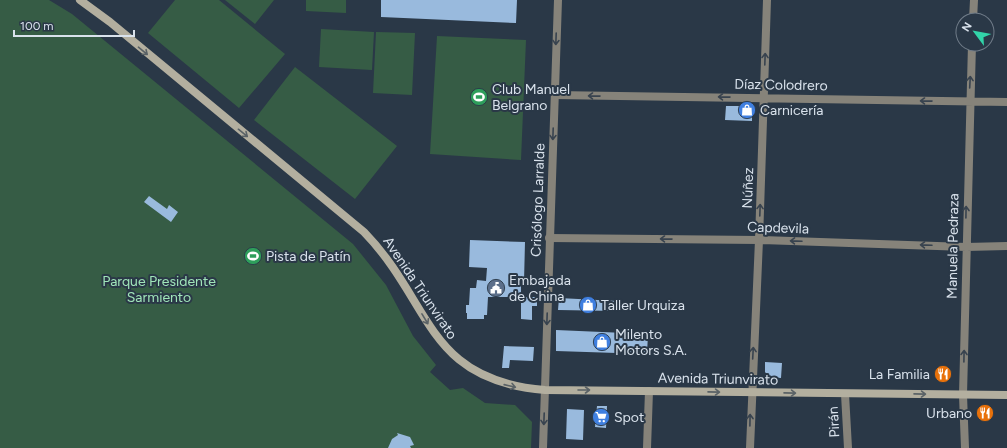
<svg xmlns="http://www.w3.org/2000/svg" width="1007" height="448" font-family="Figtree,sans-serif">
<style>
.green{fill:#365c45}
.building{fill:#99badd}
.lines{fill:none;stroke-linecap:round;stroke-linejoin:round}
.minor{stroke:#86837a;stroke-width:8}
.tertiary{stroke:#86837a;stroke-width:8}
.secondary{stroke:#b3af9f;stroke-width:8}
.oneway{stroke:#38434f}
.oneway2{stroke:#5a6266}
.labels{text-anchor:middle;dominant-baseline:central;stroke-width:4;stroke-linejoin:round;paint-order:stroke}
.street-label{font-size:14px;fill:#d9e2ec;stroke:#2a3847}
.poi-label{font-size:14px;fill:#d9e2ec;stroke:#2a3847;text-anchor:start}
.park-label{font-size:14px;fill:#a0e5b9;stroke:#2a3847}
</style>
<rect width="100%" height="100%" fill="#2a3847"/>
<path class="green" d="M0 0H49L72 14 342 235 353 244 386 285 413 336 436 365 430 372 450 390 463 388 485 403 515 405 532 422 531 448H0Z
M175 0H219L285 54 239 108 148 33Z
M225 0H274L255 24Z
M306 0H346V13L306 11Z
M321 29 374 32 372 70 319 67Z
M376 32 415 33 412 95 373 93Z
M437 36 526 40 521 160 430 154Z
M295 67 397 146 355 199 254 120Z"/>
<path class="building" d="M381 0H517L516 23 381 17Z
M726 106H746L752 111V121L725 120Z
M149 196 167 209 169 205 178 212 171 222 144 202Z
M470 240 525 242 524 282 521 281V297H488L487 315H484V319H467V313H466V305H469L470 288H476L477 280 486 281 487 268 469 267Z
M521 297H537V306H532V320L521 319Z
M559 298 617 301V311L558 310Z
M556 330 648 334 647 354 556 351Z
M504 346 534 347 533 361 510 360 509 368H502Z
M765 362 782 363 781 378 769 377 765 372Z
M597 406H607L606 428 595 427Z
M567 409 584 410 583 440 566 439Z
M397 433 410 437 414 445 410 446 411 448H388L392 439 398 435Z"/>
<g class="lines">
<path class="minor" d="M973 20 974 0
M555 95 1007 102
M549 238 759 240 966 247 1007 246
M845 394 848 448
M647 448 649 391
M750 448 759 240 767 0
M965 448 963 395 972 44"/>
<path class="tertiary" d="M543 448 558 0"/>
<path class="secondary" d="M80 0 110 22 364 232C433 303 425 380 545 390L1007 395"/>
</g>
<defs><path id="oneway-shaft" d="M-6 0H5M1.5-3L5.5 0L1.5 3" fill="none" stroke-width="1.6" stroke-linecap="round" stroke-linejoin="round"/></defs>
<g class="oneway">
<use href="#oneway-shaft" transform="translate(556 39) rotate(92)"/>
<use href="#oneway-shaft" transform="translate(765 59) rotate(-88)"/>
<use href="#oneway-shaft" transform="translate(970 82) rotate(-87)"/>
<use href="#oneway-shaft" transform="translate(594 96) rotate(-179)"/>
<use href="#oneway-shaft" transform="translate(724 97) rotate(-179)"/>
<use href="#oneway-shaft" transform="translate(926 101) rotate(-179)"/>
<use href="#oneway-shaft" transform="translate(553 134) rotate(92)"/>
<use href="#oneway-shaft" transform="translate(760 210) rotate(-88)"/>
<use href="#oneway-shaft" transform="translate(966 212) rotate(-89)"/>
<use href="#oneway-shaft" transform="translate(666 239) rotate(-179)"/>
<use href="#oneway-shaft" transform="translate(796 241) rotate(-178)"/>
<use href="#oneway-shaft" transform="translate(926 245) rotate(-178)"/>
<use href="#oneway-shaft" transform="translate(547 319) rotate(92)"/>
<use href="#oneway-shaft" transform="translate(753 353) rotate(-87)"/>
<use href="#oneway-shaft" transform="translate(964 356) rotate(-89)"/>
<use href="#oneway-shaft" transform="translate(544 419) rotate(92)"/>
<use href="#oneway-shaft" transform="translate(750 420) rotate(-89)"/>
</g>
<g class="oneway2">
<use href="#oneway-shaft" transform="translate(143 51) rotate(40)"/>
<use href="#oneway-shaft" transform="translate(243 133) rotate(39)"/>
<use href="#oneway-shaft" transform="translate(425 319) rotate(59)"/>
<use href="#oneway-shaft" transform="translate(510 386) rotate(13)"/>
<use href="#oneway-shaft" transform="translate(584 390)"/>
<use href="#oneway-shaft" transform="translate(714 392) rotate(1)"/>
<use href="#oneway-shaft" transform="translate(790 393) rotate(1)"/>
<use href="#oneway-shaft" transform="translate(920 394) rotate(1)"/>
</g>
<defs>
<symbol id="stadium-disc" viewBox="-11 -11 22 22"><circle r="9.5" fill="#2e9e5b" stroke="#2a3847"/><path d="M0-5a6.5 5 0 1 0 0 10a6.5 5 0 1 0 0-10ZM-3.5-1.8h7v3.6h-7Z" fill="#fff"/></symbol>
<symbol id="shop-disc" viewBox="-11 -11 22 22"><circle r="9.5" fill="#3f7fe0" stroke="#2a3847"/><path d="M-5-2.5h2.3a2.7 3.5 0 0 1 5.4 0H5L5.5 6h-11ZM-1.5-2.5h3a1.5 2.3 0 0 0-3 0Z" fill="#fff"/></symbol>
<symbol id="civic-disc" viewBox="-11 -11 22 22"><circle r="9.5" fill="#5c6f8a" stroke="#2a3847"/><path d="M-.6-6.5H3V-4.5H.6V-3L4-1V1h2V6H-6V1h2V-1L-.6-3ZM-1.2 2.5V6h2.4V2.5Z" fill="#fff"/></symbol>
<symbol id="restaurant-disc" viewBox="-11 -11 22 22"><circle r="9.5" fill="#e8710a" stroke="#2a3847"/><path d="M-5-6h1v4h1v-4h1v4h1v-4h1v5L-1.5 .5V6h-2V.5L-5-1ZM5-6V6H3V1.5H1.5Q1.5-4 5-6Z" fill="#fff"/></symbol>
<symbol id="supermarket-disc" viewBox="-11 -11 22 22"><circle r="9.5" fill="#3f7fe0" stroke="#2a3847"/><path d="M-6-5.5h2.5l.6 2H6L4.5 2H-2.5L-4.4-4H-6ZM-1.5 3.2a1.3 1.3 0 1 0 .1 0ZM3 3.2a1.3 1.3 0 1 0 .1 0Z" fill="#fff"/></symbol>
</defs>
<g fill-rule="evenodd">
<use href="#stadium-disc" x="469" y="87" width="20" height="20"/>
<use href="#shop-disc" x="737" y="100" width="20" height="20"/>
<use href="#stadium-disc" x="243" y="246" width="20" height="20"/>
<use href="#civic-disc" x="486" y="278" width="20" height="20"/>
<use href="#shop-disc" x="578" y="295" width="20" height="20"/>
<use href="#shop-disc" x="592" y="332" width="20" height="20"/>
<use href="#restaurant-disc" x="933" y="364" width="20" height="20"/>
<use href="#restaurant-disc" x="975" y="403" width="20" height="20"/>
<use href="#supermarket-disc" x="591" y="407" width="20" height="20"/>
</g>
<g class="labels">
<g class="street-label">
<text transform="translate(781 85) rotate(1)">Díaz Colodrero</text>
<text transform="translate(748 188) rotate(-88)">Núñez</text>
<text transform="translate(538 200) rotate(-88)">Crisólogo Larralde</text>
<text transform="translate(778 228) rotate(2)">Capdevila</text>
<text transform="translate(953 246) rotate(-89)">Manuela Pedraza</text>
<text transform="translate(420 288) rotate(56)">Avenida Triunvirato</text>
<text transform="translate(718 379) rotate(1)">Avenida Triunvirato</text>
<text transform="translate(834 422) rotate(-93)">Pirán</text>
</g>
<g class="poi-label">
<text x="492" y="89">Club Manuel<tspan x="492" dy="16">Belgrano</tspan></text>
<text x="760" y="110">Carnicería</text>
<text x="266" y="256">Pista de Patín</text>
<text x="509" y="280">Embajada<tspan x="509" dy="16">de China</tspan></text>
<text x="601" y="305">Taller Urquiza</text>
<text x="615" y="334">Milento<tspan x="615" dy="16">Motors S.A.</tspan></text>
<text x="930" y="374" text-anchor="end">La Familia</text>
<text x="972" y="413" text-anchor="end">Urbano</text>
<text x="614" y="417">Spot</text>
</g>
<g class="park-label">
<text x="159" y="281">Parque Presidente<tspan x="159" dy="16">Sarmiento</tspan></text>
</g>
</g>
<g transform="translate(975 32) rotate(302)"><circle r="19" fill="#2a3847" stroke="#707c89"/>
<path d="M0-3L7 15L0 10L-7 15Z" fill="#32d4a9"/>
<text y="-6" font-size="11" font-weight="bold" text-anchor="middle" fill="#d9e2ec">N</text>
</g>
<path d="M14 30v6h120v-6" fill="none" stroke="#d9e2ec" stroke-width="2"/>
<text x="20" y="30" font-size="12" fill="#d9e2ec" stroke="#2a3847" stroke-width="3" paint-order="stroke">100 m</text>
</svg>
